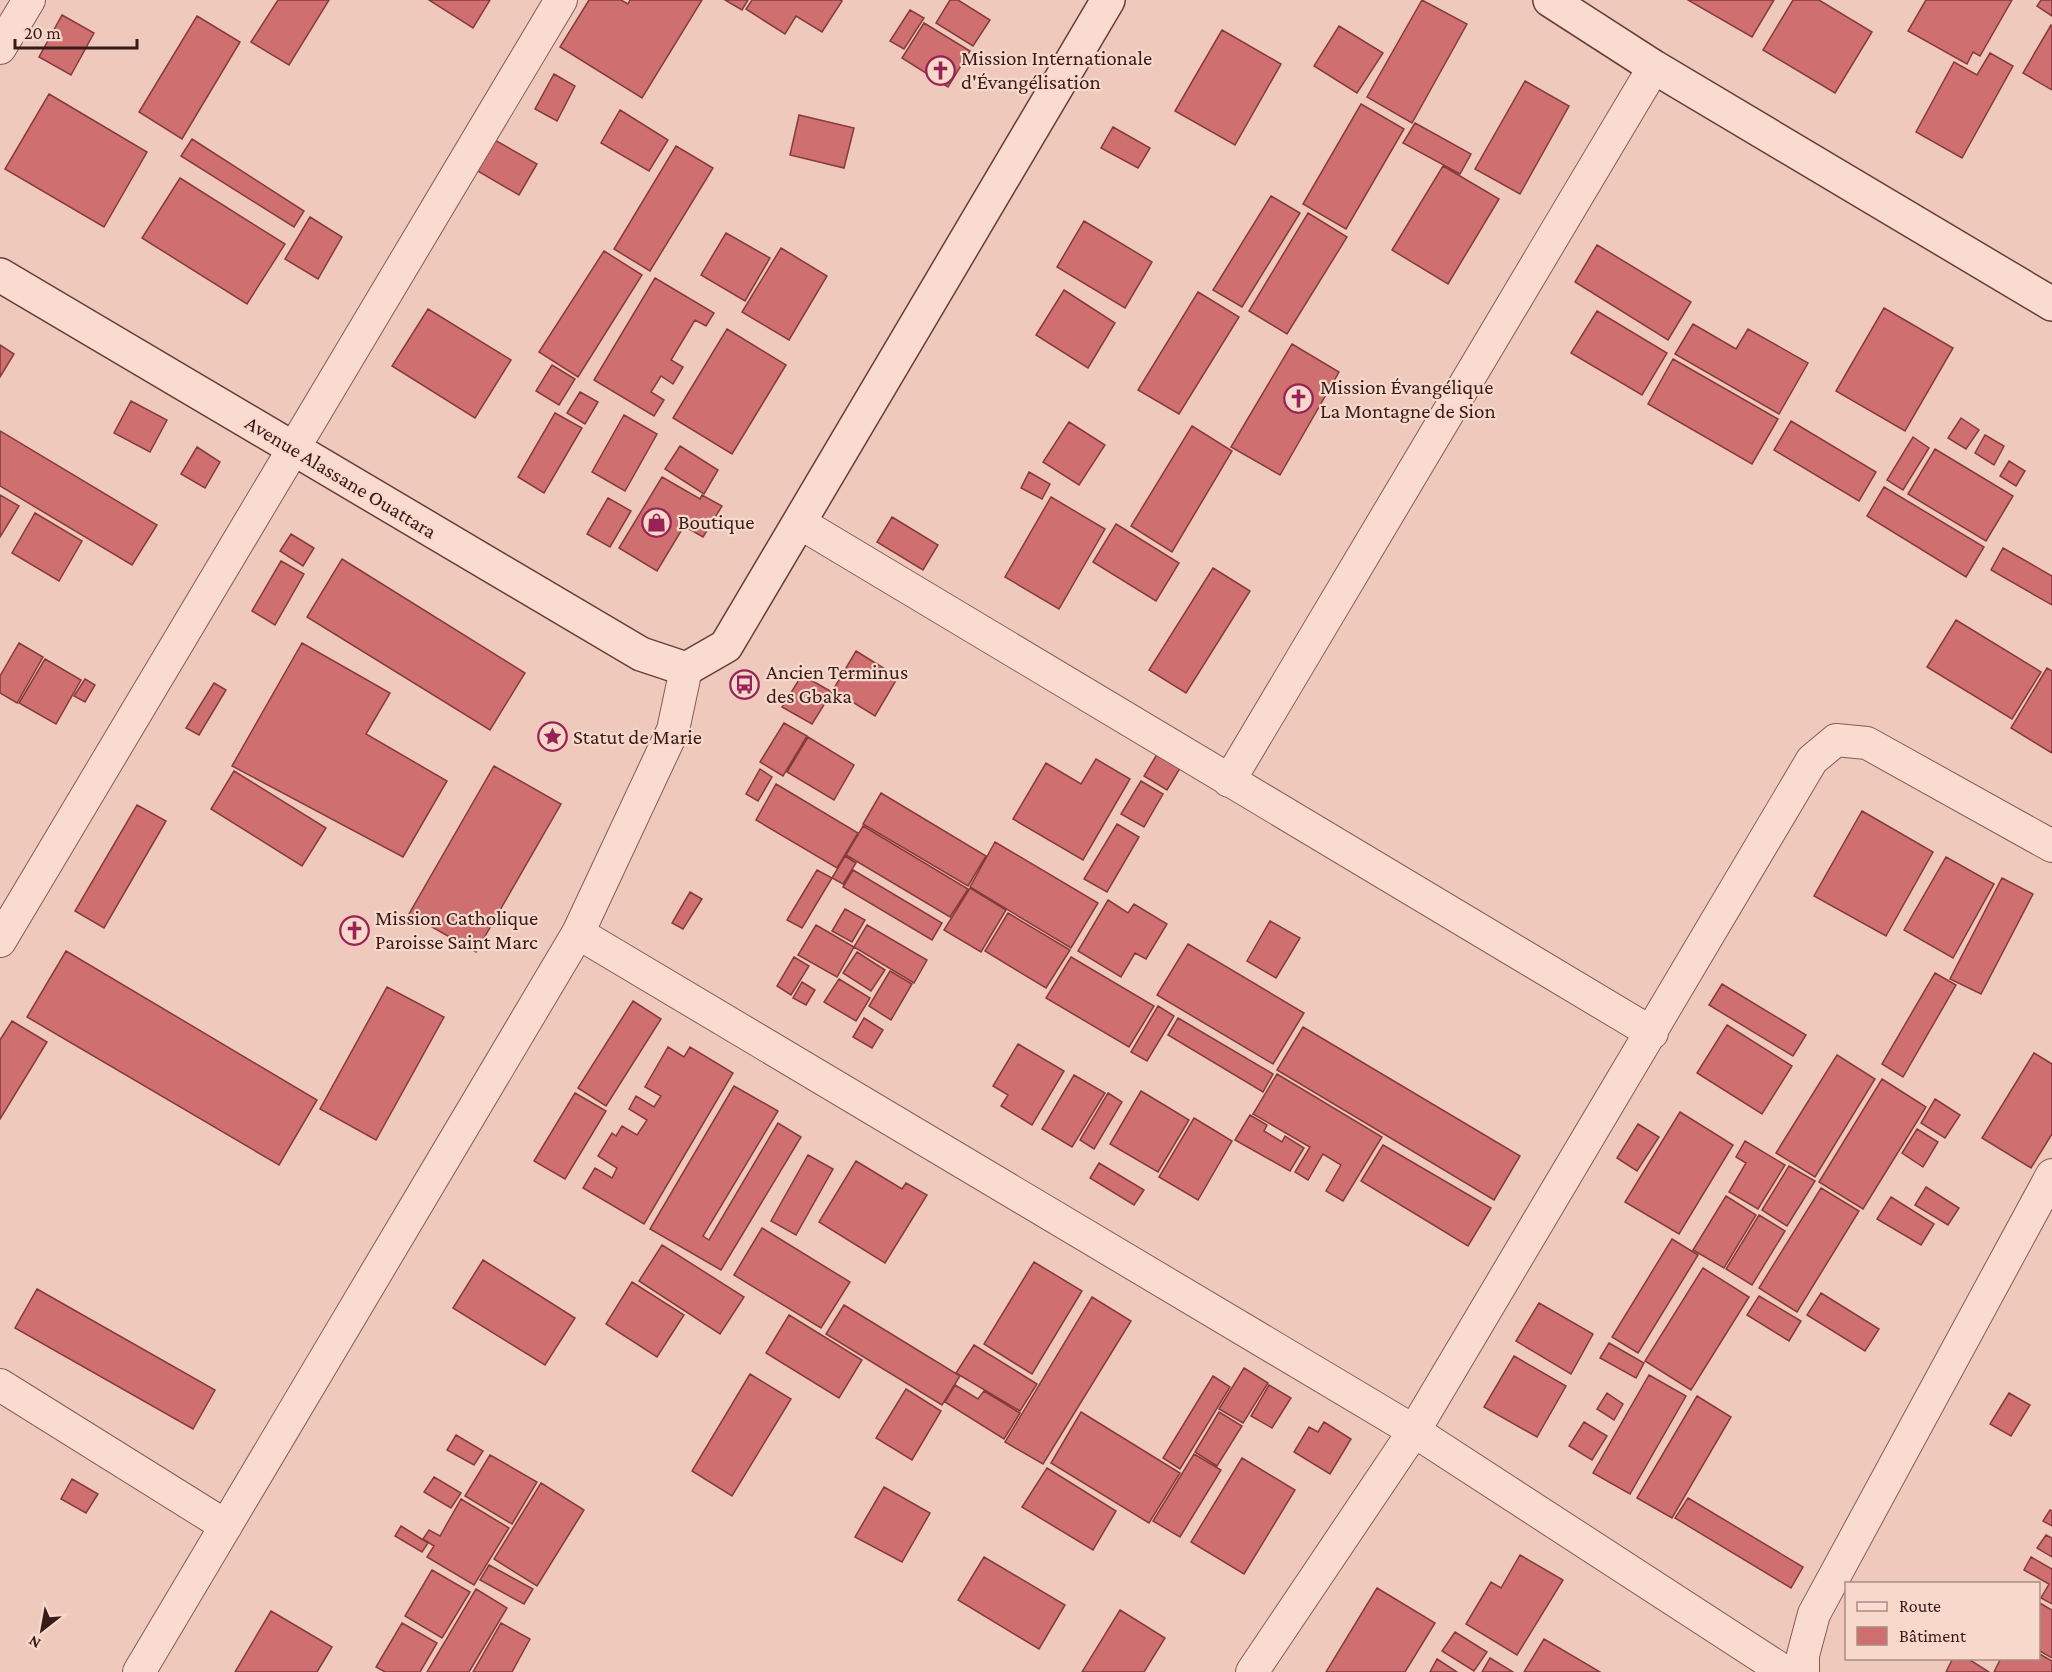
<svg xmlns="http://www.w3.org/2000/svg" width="2052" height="1672" font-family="'Crimson Pro',serif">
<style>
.building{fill:#cf6f70;stroke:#873a3c;stroke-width:1.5}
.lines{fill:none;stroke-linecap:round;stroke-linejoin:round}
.street-casing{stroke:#875a55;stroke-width:34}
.secondary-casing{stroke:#693c38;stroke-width:36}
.street{stroke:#fadbcf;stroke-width:32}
.secondary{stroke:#fadbcf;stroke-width:33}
.labels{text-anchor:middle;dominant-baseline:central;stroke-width:4.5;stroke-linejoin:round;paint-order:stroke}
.poi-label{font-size:21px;fill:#351c1a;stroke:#f7d8cb;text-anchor:start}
.street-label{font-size:21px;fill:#351c1a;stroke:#f7d8cb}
</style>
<rect width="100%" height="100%" fill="#efcabc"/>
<path class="building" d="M278 0H329L289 65 251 42Z
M429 0H490L473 28Z
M589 0H621L628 4 630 0H702L642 98 560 47Z
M725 0H748L742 10Z
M752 0H840L842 1 822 32 796 16 785 34 746 9Z
M950 0H958L990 20 973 46 936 23Z
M1422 0 1467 24 1412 123 1367 97Z
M1688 0H1774L1752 37Z
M1793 0H1819L1872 32 1835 93 1763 50Z
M1926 0H2012L1980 56 1973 52 1967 64 1908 31Z
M2041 0H2052V16L2037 6Z
M910 10 924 18 904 49 890 41Z
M62 15 94 33 71 75 39 57Z
M197 16 240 42 182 139 139 112Z
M924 23 970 51 948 87 902 58Z
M2051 25 2052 26V90L2023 73Z
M1339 26 1383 53 1357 93 1314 66Z
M1222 30 1281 64 1235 145 1175 111Z
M1990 53 2013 66 1962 158 1916 132 1954 62 1977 75Z
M554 74 575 86 557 121 535 109Z
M1525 81 1569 106 1520 194 1475 169Z
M49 94 147 152 104 227 5 169Z
M1361 104 1404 129 1346 229 1303 204Z
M620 110 668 140 649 171 601 143Z
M799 115 854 128 844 168 790 155Z
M1415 123 1471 154 1460 174 1403 143Z
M1113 127 1150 148 1138 168 1101 148Z
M192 139 304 211 294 227 181 156Z
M493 139 537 164 519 195 476 170Z
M676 146 713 168 650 271 614 249Z
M1443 166 1499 199 1448 284 1392 250Z
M180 178 285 244 247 304 142 238Z
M1271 196 1300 213 1242 307 1213 290Z
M1308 213 1347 237 1287 334 1249 311Z
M310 217 342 237 318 279 285 259Z
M1084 221 1152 262 1125 308 1057 267Z
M726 233 770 258 745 301 701 275Z
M1597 245 1691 302 1668 340 1575 282Z
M781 248 827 276 789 340 742 312Z
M604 251 642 275 578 377 539 352Z
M655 278 714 313 706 326 695 320 671 360 683 367 673 384 661 376 651 392 664 400 654 416 594 380Z
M1064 290 1115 323 1088 368 1036 335Z
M1198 292 1239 317 1179 414 1138 390Z
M1884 308 1953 348 1905 431 1836 391Z
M428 309 511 360 475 418 392 366Z
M1597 311 1667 353 1642 395 1571 353Z
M1693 324 1736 349 1748 329 1808 363 1779 414 1675 354Z
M727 329 786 365 732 454 673 418Z
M1292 344 1339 372 1280 475 1231 447Z
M0 345 14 354 0 377Z
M1673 359 1778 419 1752 464 1648 404Z
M552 365 575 379 559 405 536 391Z
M580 392 598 402 585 424 567 413Z
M131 401 167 420 150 452 114 433Z
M555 413 582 428 544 493 518 477Z
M624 415 657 434 625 491 592 472Z
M1961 418 1979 430 1966 449 1948 438Z
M1791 421 1876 472 1859 501 1774 450Z
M1069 422 1105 445 1079 485 1043 462Z
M1192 426 1232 451 1172 552 1131 526Z
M0 431 157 525 132 565 0 486Z
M1985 435 2004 446 1994 465 1975 453Z
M1913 437 1929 448 1903 490 1887 480Z
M680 446 718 470 704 494 665 469Z
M197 447 220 462 205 488 181 474Z
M1935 449 2013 496 1986 541 1908 494Z
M2009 461 2025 471 2016 486 2000 476Z
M1029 472 1050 484 1042 499 1021 488Z
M662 477 700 499 702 495 722 506 703 537 684 526 657 571 619 548Z
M1884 487 1984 547 1966 577 1867 516Z
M0 495 19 506 0 537Z
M1051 497 1105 529 1059 609 1005 577Z
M608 498 631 511 610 547 587 534Z
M35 513 82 541 59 581 12 553Z
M892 517 938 545 923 570 877 542Z
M1116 524 1179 563 1156 601 1093 562Z
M291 534 314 548 303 566 280 551Z
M2003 548 2052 576V605L1991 570Z
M342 559 525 673 490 730 307 617Z
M281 561 304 574 275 625 252 611Z
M1213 568 1250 591 1186 693 1149 670Z
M1956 620 2041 672 2012 719 1927 667Z
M19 643 43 657 17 703 0 693V676Z
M302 643 390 693 366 734 447 781 403 857 232 766Z
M856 651 898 677 875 716 833 690Z
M45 659 81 680 56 724 19 703Z
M2047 668 2052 671V753L2011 728Z
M802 675 832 692 812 724 782 707Z
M85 679 95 685 85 702 74 696Z
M214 683 226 690 199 735 186 728Z
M784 723 807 736 783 776 760 762Z
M808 737 854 765 834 800 787 772Z
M1162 746 1185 760 1167 790 1144 776Z
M1096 759 1130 779 1083 860 1013 819 1046 763 1081 784Z
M494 766 561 804 476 952 409 914Z
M760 769 772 777 758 801 746 794Z
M234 771 326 828 302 866 211 809Z
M1141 781 1163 794 1144 827 1121 814Z
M776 784 858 833 837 868 756 820Z
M881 793 986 856 968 886 863 824Z
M137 805 166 821 104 928 75 911Z
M1862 811 1933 852 1886 936 1814 896Z
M1117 824 1139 837 1107 892 1084 879Z
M863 826 968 889 950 917 846 855Z
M995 842 1098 903 1071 948 970 887Z
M845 856 856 863 843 884 832 878Z
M1946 857 1994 884 1953 958 1904 930Z
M817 870 832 878 802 928 787 920Z
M853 870 942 923 932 940 843 887Z
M2002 878 2033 894 1981 994 1950 979Z
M970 888 1006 910 981 952 944 930Z
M690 892 702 899 683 929 672 923Z
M1108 900 1128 913 1134 904 1167 924 1146 959 1135 953 1121 977 1078 951Z
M845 909 865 920 852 942 832 931Z
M1008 913 1070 950 1046 988 985 951Z
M1270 921 1300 938 1276 978 1247 961Z
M816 925 854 947 837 977 798 955Z
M867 925 927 960 914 983 854 947Z
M1188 944 1304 1013 1273 1064 1157 995Z
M66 951 317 1100 279 1165 27 1017Z
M857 952 885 970 871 991 843 973Z
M794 957 809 966 791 995 777 986Z
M1071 957 1154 1006 1129 1047 1046 998Z
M890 971 912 984 891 1020 869 1006Z
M1935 973 1956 985 1903 1077 1882 1064Z
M839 979 870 998 856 1021 824 1002Z
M802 982 815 990 806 1005 793 998Z
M1722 984 1806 1035 1793 1056 1709 1005Z
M387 987 444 1017 376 1140 320 1109Z
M633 1001 661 1019 606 1106 578 1088Z
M1158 1006 1174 1016 1147 1061 1131 1052Z
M864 1018 883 1030 872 1048 853 1037Z
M1178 1018 1273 1074 1263 1092 1168 1035Z
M12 1021 47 1042 0 1119V1040Z
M1727 1025 1792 1066 1762 1114 1697 1073Z
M1303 1027 1520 1156 1494 1200 1277 1070Z
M1018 1044 1064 1071 1032 1125 1001 1106 1008 1095 993 1086Z
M668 1047 684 1057 690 1047 733 1073 644 1224 583 1188 595 1168 612 1178 617 1168 598 1156 612 1133 616 1136 622 1126 637 1135 647 1120 629 1109 636 1096 654 1107 661 1096 645 1087Z
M2034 1053 2052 1064V1134L2031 1168 1982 1138Z
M1837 1055 1875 1079 1815 1177 1776 1153Z
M1277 1074 1382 1137 1343 1201 1326 1191 1341 1165 1323 1154 1308 1180 1295 1172 1310 1147 1253 1114Z
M1074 1075 1105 1093 1072 1147 1042 1129Z
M1882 1079 1926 1107 1863 1209 1819 1182Z
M734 1086 778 1111 703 1236 709 1240 778 1123 801 1137 721 1270 650 1229Z
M1141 1091 1189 1120 1158 1172 1110 1144Z
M575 1093 606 1111 565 1179 534 1161Z
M1108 1093 1122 1102 1094 1149 1080 1140Z
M1935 1099 1960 1115 1945 1138 1921 1123Z
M1680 1112 1733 1145 1679 1234 1625 1202Z
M1250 1115 1267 1125 1264 1131 1282 1142 1285 1136 1304 1148 1290 1171 1235 1140Z
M1194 1118 1232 1141 1198 1200 1159 1177Z
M1638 1124 1659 1137 1637 1171 1617 1158Z
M1917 1129 1938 1142 1923 1167 1902 1153Z
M1745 1141 1785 1165 1758 1209 1729 1192 1746 1163 1736 1157Z
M1383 1145 1491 1208 1468 1246 1361 1181Z
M808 1155 833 1169 796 1235 771 1221Z
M856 1161 902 1189 906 1183 927 1195 885 1263 819 1222Z
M1099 1163 1144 1190 1134 1205 1090 1178Z
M1789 1166 1815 1181 1787 1226 1762 1210Z
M1926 1187 1959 1208 1948 1225 1915 1205Z
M1821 1188 1859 1211 1797 1312 1759 1288Z
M1726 1196 1756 1215 1724 1268 1693 1250Z
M1891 1197 1934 1224 1921 1245 1877 1219Z
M1759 1215 1785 1231 1752 1285 1726 1269Z
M762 1228 850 1282 821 1328 734 1275Z
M1672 1239 1698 1255 1638 1353 1612 1337Z
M662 1245 744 1297 720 1334 639 1281Z
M483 1260 575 1318 545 1365 453 1308Z
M1034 1262 1082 1291 1032 1374 984 1344Z
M1703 1268 1749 1297 1691 1390 1645 1361Z
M632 1282 684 1315 657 1357 606 1324Z
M37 1289 215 1390 193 1429 15 1328Z
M1821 1293 1879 1329 1865 1351 1807 1315Z
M1759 1296 1801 1321 1789 1341 1747 1315Z
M1092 1297 1131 1321 1043 1464 1005 1442Z
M1539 1303 1593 1334 1571 1374 1516 1341Z
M844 1305 960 1376 942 1405 826 1334Z
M789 1315 862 1360 839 1398 766 1353Z
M1609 1343 1644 1363 1636 1378 1600 1358Z
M974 1345 1037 1384 1020 1411 956 1373Z
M1514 1356 1566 1386 1537 1437 1484 1407Z
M1244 1368 1268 1383 1243 1423 1219 1409Z
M750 1374 791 1399 732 1496 692 1471Z
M1649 1375 1686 1396 1630 1494 1593 1473Z
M1213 1376 1230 1387 1180 1469 1163 1458Z
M955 1385 978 1399 984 1391 1020 1413 1004 1439 945 1402Z
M1269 1385 1291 1398 1272 1428 1251 1416Z
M906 1389 941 1411 912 1460 876 1438Z
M1607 1393 1623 1404 1614 1420 1597 1409Z
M2009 1393 2030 1405 2011 1436 1990 1424Z
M1697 1396 1731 1417 1672 1518 1637 1498Z
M1081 1412 1180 1473 1149 1523 1051 1463Z
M1219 1412 1242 1426 1217 1466 1195 1452Z
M1324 1422 1351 1439 1330 1474 1294 1452 1309 1427 1318 1432Z
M1584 1422 1607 1436 1592 1460 1569 1446Z
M456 1435 483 1451 474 1465 447 1450Z
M1194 1454 1221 1470 1180 1537 1153 1521Z
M490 1455 537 1482 512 1524 465 1496Z
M1242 1458 1295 1490 1244 1574 1191 1542Z
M1047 1468 1116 1511 1093 1550 1022 1507Z
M434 1477 461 1493 451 1508 424 1492Z
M72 1479 98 1494 86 1513 61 1499Z
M541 1483 584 1510 537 1586 494 1559Z
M884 1487 930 1513 902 1562 855 1537Z
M1688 1498 1803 1567 1791 1588 1675 1518Z
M461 1499 509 1528 474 1585 427 1557 434 1546 423 1539 429 1530 440 1536Z
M2050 1510 2052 1511V1526L2043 1521Z
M401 1526 428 1543 422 1552 395 1536Z
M2046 1535 2052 1538V1557L2037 1548Z
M1520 1555 1563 1580 1517 1655 1466 1624 1491 1582 1501 1588Z
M984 1557 1065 1605 1039 1649 958 1600Z
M2031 1557 2052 1569V1604L2041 1598 2049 1584 2024 1570Z
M489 1565 533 1589 524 1604 480 1580Z
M432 1570 470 1592 442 1638 405 1616Z
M1377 1588 1435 1623 1405 1672H1326Z
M476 1589 507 1608 469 1672H427Z
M2038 1602 2052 1610V1658L2038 1650Z
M1120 1610 1165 1638 1144 1672H1082Z
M271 1611 332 1647 317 1672H235Z
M402 1623 437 1643 420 1672H385L376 1667Z
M501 1623 530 1639 512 1672H473Z
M1455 1632 1487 1652 1474 1671 1442 1651Z
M1544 1639 1600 1672H1524Z
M2038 1653 2052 1661V1672H1994L2001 1658H2038Z
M1490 1658 1513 1672H1482Z
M1953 1658H1967L1989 1672H1946Z
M1437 1659 1457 1672H1430Z"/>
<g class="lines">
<defs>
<path id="street" d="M0 48 29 0
M800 523 1652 1033
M1229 781 1654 67
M578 933 1414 1431 1785 1672
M0 941 561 0
M0 1385 226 1526
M139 1672 578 933 673 730 686 669
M1252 1672 1414 1431 1812 760 1836 740 1867 743 2052 846
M1803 1672V1655L1814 1614 2052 1175"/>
<path id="secondary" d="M1550 0 1654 67 2052 304
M0 275 641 654 686 669 726 646 1108 0"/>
</defs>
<use href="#street" class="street-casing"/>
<use href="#secondary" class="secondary-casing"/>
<use href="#street" class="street"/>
<use href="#secondary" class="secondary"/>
</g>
<defs>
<symbol id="church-ring" viewBox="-11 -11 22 22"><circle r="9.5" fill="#f7d8cb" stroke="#982255" stroke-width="1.5"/><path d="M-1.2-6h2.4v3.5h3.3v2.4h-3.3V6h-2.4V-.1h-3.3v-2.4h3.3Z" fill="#982255"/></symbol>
<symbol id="shop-ring" viewBox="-11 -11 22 22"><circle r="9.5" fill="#f7d8cb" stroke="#982255" stroke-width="1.5"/><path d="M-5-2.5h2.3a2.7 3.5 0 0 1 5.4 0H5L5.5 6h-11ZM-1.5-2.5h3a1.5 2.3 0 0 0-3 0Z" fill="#982255"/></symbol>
<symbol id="bus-ring" viewBox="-11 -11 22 22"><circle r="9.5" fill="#f7d8cb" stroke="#982255" stroke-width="1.5"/><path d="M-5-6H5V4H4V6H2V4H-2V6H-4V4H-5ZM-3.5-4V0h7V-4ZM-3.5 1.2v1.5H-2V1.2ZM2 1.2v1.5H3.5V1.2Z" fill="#982255"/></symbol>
<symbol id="sight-ring" viewBox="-11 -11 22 22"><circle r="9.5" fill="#f7d8cb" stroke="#982255" stroke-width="1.5"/><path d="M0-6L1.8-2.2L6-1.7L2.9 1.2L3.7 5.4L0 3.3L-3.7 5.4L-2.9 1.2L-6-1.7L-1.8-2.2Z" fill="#982255"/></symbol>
</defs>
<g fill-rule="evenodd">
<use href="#church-ring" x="924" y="54" width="33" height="33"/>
<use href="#church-ring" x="1282" y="382" width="33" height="33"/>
<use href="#shop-ring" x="640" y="506" width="33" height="33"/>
<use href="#bus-ring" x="728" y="668" width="33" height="33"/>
<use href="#sight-ring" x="536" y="720" width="33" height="33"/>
<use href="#church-ring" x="338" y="914" width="33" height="33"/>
</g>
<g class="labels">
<g class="poi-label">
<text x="961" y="58">Mission Internationale<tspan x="961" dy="24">d'Évangélisation</tspan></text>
<text x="1320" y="387">Mission Évangélique<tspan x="1320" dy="24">La Montagne de Sion</tspan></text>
<text x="678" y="522">Boutique</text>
<text x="766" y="672">Ancien Terminus<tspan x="766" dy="24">des Gbaka</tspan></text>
<text x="573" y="737">Statut de Marie</text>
<text x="375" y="918">Mission Catholique<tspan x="375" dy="24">Paroisse Saint Marc</tspan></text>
</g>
<g class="street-label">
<text transform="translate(341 477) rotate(31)">Avenue Alassane Ouattara</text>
</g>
</g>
<rect x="1845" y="1582" width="195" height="78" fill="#f7d8cb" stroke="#a98d84" stroke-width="1.5"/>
<rect x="1857" y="1602" width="30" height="9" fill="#fadbcf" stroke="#a98d84" stroke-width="1.5"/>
<text x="1899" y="1612" font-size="18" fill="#351c1a">Route</text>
<rect x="1857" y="1627" width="30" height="18" fill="#cf6f70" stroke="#a98d84" stroke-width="1.5"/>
<text x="1899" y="1642" font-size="18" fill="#351c1a">Bâtiment</text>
<g transform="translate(42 1630) rotate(211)" stroke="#f7d8cb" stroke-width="4.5" paint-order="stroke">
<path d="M0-4.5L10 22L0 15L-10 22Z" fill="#351c1a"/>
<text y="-9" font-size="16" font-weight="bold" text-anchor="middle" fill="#351c1a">N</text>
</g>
<path d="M15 39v9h122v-9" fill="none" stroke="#351c1a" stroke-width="3"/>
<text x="24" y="39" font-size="18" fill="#351c1a" stroke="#f7d8cb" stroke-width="4.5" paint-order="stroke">20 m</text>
</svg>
